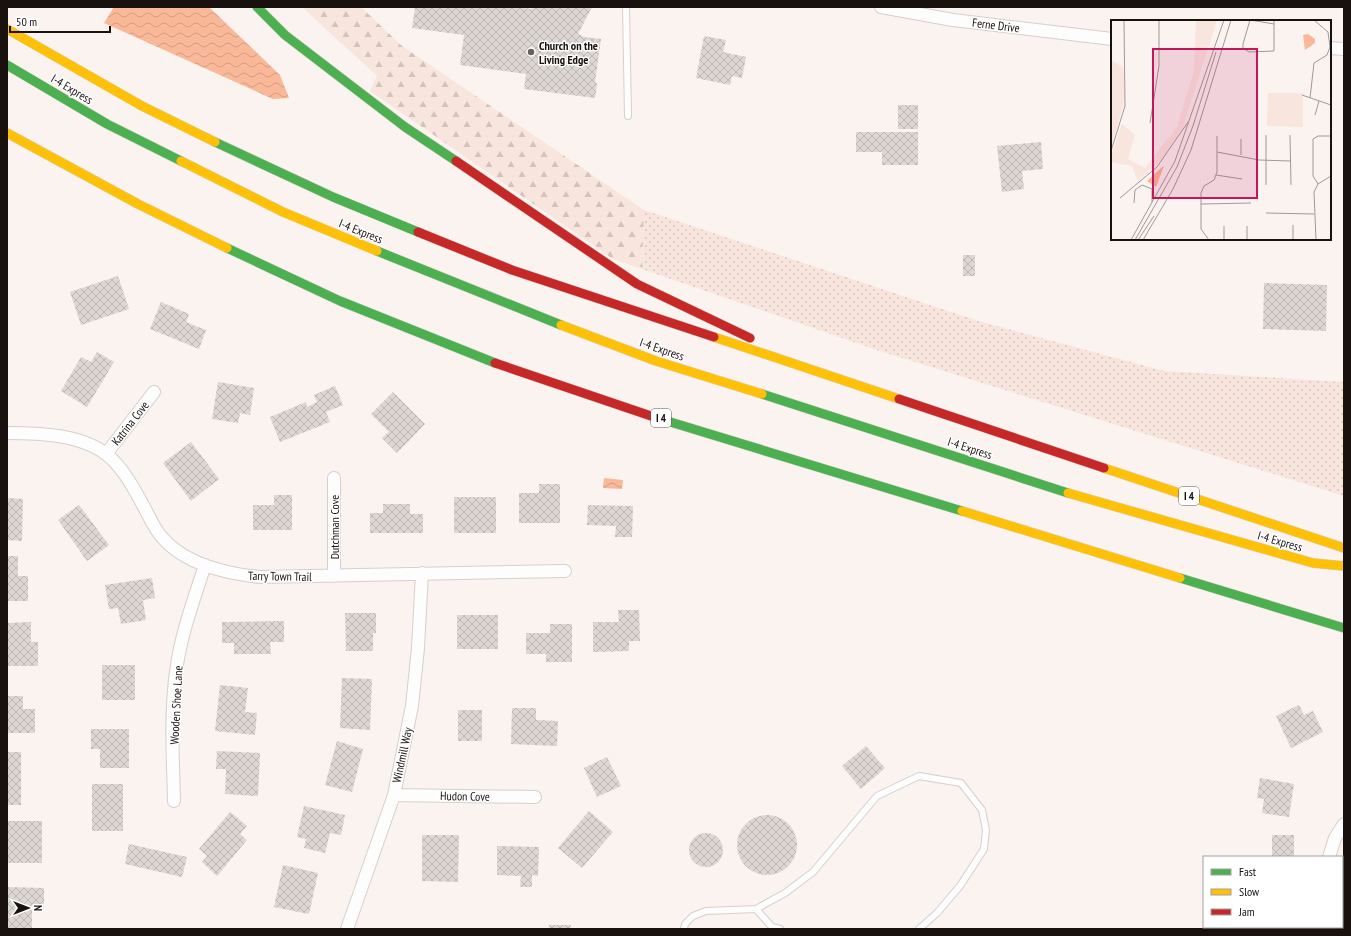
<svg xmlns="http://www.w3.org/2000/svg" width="1351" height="936" font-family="'PT Sans Narrow',sans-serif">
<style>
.grass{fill:url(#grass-dots)}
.forest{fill:url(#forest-firs)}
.water{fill:url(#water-waves)}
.building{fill:url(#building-cross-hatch)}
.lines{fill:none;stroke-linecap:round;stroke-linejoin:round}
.lane-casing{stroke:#d6cfcb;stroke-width:8}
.street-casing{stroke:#d6cfcb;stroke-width:14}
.fast-casing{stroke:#d6cfcb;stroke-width:10}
.slow-casing{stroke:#d6cfcb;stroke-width:10}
.jam-casing{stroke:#d6cfcb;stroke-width:10}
.lane{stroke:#fefdfd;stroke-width:6}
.street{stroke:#fefdfd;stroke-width:12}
.fast{stroke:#4caf50;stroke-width:9}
.slow{stroke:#ffc107;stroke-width:9}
.jam{stroke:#c62828;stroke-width:9}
.poi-dot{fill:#67605d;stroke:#fff;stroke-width:1.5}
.labels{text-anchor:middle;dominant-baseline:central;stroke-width:3;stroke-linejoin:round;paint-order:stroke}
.shield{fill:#fff;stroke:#5d5856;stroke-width:1}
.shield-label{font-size:11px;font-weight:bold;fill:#18110e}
.street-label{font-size:12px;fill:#18110e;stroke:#fff}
.poi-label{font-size:12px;font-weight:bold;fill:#18110e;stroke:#fff;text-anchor:start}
.inset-road{fill:none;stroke:#a09996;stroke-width:1}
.view{fill:#c2185b;fill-opacity:0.15;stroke:#c2185b;stroke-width:2}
.inset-edge{fill:none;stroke:#18110e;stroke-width:2}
</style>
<defs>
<pattern id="grass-dots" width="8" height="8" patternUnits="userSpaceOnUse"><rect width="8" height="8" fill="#f8e5dd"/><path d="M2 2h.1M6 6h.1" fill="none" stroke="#d4c3bc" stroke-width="1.8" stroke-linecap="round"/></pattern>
<pattern id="forest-firs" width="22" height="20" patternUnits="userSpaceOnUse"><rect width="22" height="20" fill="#f8e5dd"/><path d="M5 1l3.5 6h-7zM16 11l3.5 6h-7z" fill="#d4c3bc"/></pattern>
<pattern id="water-waves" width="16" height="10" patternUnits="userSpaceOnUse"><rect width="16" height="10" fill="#f9b898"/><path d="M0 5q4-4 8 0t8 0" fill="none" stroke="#d59d82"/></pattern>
<pattern id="building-cross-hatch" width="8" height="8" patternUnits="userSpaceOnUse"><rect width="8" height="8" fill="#ddd6d3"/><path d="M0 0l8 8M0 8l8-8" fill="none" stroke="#bdb7b4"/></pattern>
</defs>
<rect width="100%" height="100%" fill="#faf3f0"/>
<path class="grass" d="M644 210 978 321 1164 371 1344 382V496L877 350 642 269Z"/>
<path class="forest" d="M302 7H361L402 46 644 210 642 269 613 259 370 91 377 76Z"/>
<path class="water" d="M114 7H209L280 75 289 98 273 99 104 23Z
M604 478 623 480 622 489 603 488Z"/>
<path class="building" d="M415 7H517L532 9 533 7H592L578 34 584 37 601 39 595 82 597 84 595 98 524 89 526 74 460 65 464 35 412 28Z
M704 36 726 40 723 52 746 57 742 78 732 76 730 85 696 78Z
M898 105H918V129H898Z
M856 132H918V165H882V152H856Z
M1041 142 1043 169 1022 171 1024 189 1002 192 997 146Z
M963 255H975V276H963Z
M118 276 129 309 81 325 70 292Z
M1264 283 1327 285 1326 331 1263 329Z
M161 302 189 314 186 322 206 330 199 349 150 329Z
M97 352 114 362 87 407 61 391 81 357 91 362Z
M218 382 254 388 250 415 240 413 238 423 212 419Z
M335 386 343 405 326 412 330 422 280 442 270 417 306 402 307 407 317 402 314 395Z
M393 392 425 424 397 453 382 438 389 432 371 414Z
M191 442 219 479 191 501 163 463Z
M539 484H560V523H519V493H539Z
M274 495H292V530H253V505H274Z
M454 497H496V533H454Z
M7 498 23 499 22 541 7 540Z
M383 504H410V514H423V533H370V513H383Z
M79 505 109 545 87 561 58 520Z
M588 505 633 506 632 537H615L616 526 587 525Z
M7 556H18V576H28V601H7Z
M152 578 155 598 143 600 146 620 121 624 118 608 109 609 105 585Z
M618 610H639L640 641H629V651L593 652V622H619Z
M345 613H376V633H373V651H346Z
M457 615H498V649H457Z
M284 621V642H270L271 654H234V643H222V622Z
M31 622V642H38V666H7V623Z
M550 624H572V662H546V654H526V633H550Z
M102 665H135V700H102Z
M342 678 372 679 370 730 340 728Z
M220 685 248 688 245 712 257 713 255 735 215 731Z
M7 696H23V709H35V733H7Z
M1299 705 1304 715 1313 711 1323 732 1291 748 1276 716Z
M512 708H536V720L558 721 557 746 511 744Z
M458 710H482V741H458Z
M91 729H129V768H100V749H91Z
M337 741 363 749 352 792 325 785Z
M866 746 885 768 861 789 842 766Z
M217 751 260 753 258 796 225 794 226 769H216Z
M7 752H21V805H7Z
M607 757 621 786 597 797 584 768Z
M1260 778 1294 784 1289 817 1262 813 1264 799 1257 798Z
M92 784H123V831H92Z
M304 806 345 815 341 835 330 833 325 853 304 848 306 839 297 837Z
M589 811 613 832 582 868 558 848Z
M230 812 247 826 240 834 247 840 217 876 202 862 207 856 199 849Z
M737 845a30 30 0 1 1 60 0a30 30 0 1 1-60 0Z
M7 821H42V863H7Z
M689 850a17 17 0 1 1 34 0a17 17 0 1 1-34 0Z
M422 835H459L458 882 422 881Z
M1272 835H1294V857H1272Z
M129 844 187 857 182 877 125 864Z
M497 846 539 847 538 876 532 875V887H520L521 876 497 875Z
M283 865 318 873 309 914 274 907Z
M7 887 44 888V909H32V929H7Z
M549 925H571L570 929H549Z
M1273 927H1297V929H1273Z"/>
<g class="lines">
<defs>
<path id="lane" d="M626 7 628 116
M756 909 772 927 780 929
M684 929 685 924 693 916 706 911 756 909 785 893 813 872 877 796 919 776 961 783 982 810 986 830 984 849 960 886 937 913 919 929"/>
<path id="street" d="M881 7 953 20 1112 39
M1330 48 1344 49
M7 433C38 433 80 434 106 454 126 469 141 502 153 524 173 562 221 573 260 577L565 571
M106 454 154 392
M334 576V478
M394 795 535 797
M174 801C173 758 170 714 176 672 180 637 194 599 205 565
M1329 857 1335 838 1344 824
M1326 927V929
M347 929 394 795 412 706 418 648 422 573"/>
<path id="fast" d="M257 7 285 35 405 127 456 161
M7 65 107 124 181 161
M215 142 333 197 418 232
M227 248 340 301 495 363
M377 251 561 325
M762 394 1068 493
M654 417 962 511
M1180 578 1344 628"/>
<path id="slow" d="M7 29 142 106 215 142
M7 133 138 204 227 248
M181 161 283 212 377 251
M561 325 656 361 762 394
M714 337 899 399
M1104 468 1344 548
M1068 493 1313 563 1344 566
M962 511 1180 578"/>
<path id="jam" d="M456 161 637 284 750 338
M418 232 512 270 714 337
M495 363 654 417
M899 399 1104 468"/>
</defs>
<use href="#lane" class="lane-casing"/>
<use href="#street" class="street-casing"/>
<use href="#fast" class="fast-casing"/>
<use href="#slow" class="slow-casing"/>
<use href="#jam" class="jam-casing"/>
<use href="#lane" class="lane"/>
<use href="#street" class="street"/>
<use href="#fast" class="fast"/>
<use href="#slow" class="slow"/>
<use href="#jam" class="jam"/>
</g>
<circle class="poi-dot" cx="531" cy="52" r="4"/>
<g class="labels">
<g class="shield">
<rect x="651" y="409" width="20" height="18" rx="3"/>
<rect x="1179" y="487" width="20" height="18" rx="3"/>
</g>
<g class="shield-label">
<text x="661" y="418">I 4</text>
<text x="1189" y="496">I 4</text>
</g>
<g class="street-label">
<text transform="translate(996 25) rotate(7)">Ferne Drive</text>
<text transform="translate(72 89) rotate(31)">I-4 Express</text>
<text transform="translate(361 231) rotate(22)">I-4 Express</text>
<text transform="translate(662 349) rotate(19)">I-4 Express</text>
<text transform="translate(130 423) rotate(-52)">Katrina Cove</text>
<text transform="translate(970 448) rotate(18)">I-4 Express</text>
<text transform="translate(334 527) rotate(-90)">Dutchman Cove</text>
<text transform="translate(1280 541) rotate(16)">I-4 Express</text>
<text transform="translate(280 576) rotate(1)">Tarry Town Trail</text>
<text transform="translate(176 705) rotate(-87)">Wooden Shoe Lane</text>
<text transform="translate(402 755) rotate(-78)">Windmill Way</text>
<text transform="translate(465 796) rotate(1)">Hudon Cove</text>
</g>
<g class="poi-label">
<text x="539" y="45">Church on the<tspan x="539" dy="14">Living Edge</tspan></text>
</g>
</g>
<g transform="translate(1111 20)">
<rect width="220" height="220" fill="#faf3f0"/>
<path d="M85 0H106L72 107H66L83 50Z" fill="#f8e5dd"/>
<path d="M157 73H192V107L156 106ZM66 107H72L53 137 31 158 26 160 21 146 0 142V136L17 139 34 148Z" fill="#f8e5dd"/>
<path d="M0 40 13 48V82L0 129ZM11 104 24 115 17 139 0 136Z" fill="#f8e5dd"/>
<path d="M197 14 204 19V23L194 30 192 15ZM53 146 45 167 36 161 51 147Z" fill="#f9b898"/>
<path class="inset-road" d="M139 0 132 24V28L138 32 163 31V0M139 0 163 4M191 75 220 85M199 78 203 43 216 35 219 27 217 12 203 0M204 95 208 81M39 103 48 46V0M155 115V165M179 115 180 165M0 131 14 86 13 0M106 132 148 140 179 141M130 135V119M105 155 131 159M207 164 202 156V119L207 116H220M9 178 46 147 77 102M23 183 24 170 31 165 41 169V182M90 184 140 183M155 193 203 194M182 205V220M113 206V220M136 206V220M20 220 64 141 113 0M24 220 66 147 82 106 105 32M27 220 43 196M32 220 62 169 80 130 120 0M98 220 90 209V173L93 166 103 160 106 152V116M205 220 203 172 207 164 220 156"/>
<path class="view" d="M42 29H146V178H42Z"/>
<rect width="220" height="220" class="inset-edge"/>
</g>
<rect width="1351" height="936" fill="none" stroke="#18110e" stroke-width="16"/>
<rect x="1203" y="856" width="140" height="72" fill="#ffffff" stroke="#a3a09f"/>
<rect x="1211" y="869" width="20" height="6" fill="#4caf50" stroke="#a3a09f"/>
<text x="1239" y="876" font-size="12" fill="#18110e">Fast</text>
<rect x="1211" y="889" width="20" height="6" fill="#ffc107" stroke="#a3a09f"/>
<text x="1239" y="896" font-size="12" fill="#18110e">Slow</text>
<rect x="1211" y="909" width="20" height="6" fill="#c62828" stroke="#a3a09f"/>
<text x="1239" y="916" font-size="12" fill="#18110e">Jam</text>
<g transform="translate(28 908) rotate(90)" stroke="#ffffff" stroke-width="3" paint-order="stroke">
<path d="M0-3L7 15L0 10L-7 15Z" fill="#18110e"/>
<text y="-6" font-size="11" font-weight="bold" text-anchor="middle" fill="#18110e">N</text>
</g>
<path d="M10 26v6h100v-6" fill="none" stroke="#18110e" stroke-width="2"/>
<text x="16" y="26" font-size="12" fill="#18110e" stroke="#ffffff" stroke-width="3" paint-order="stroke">50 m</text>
</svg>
